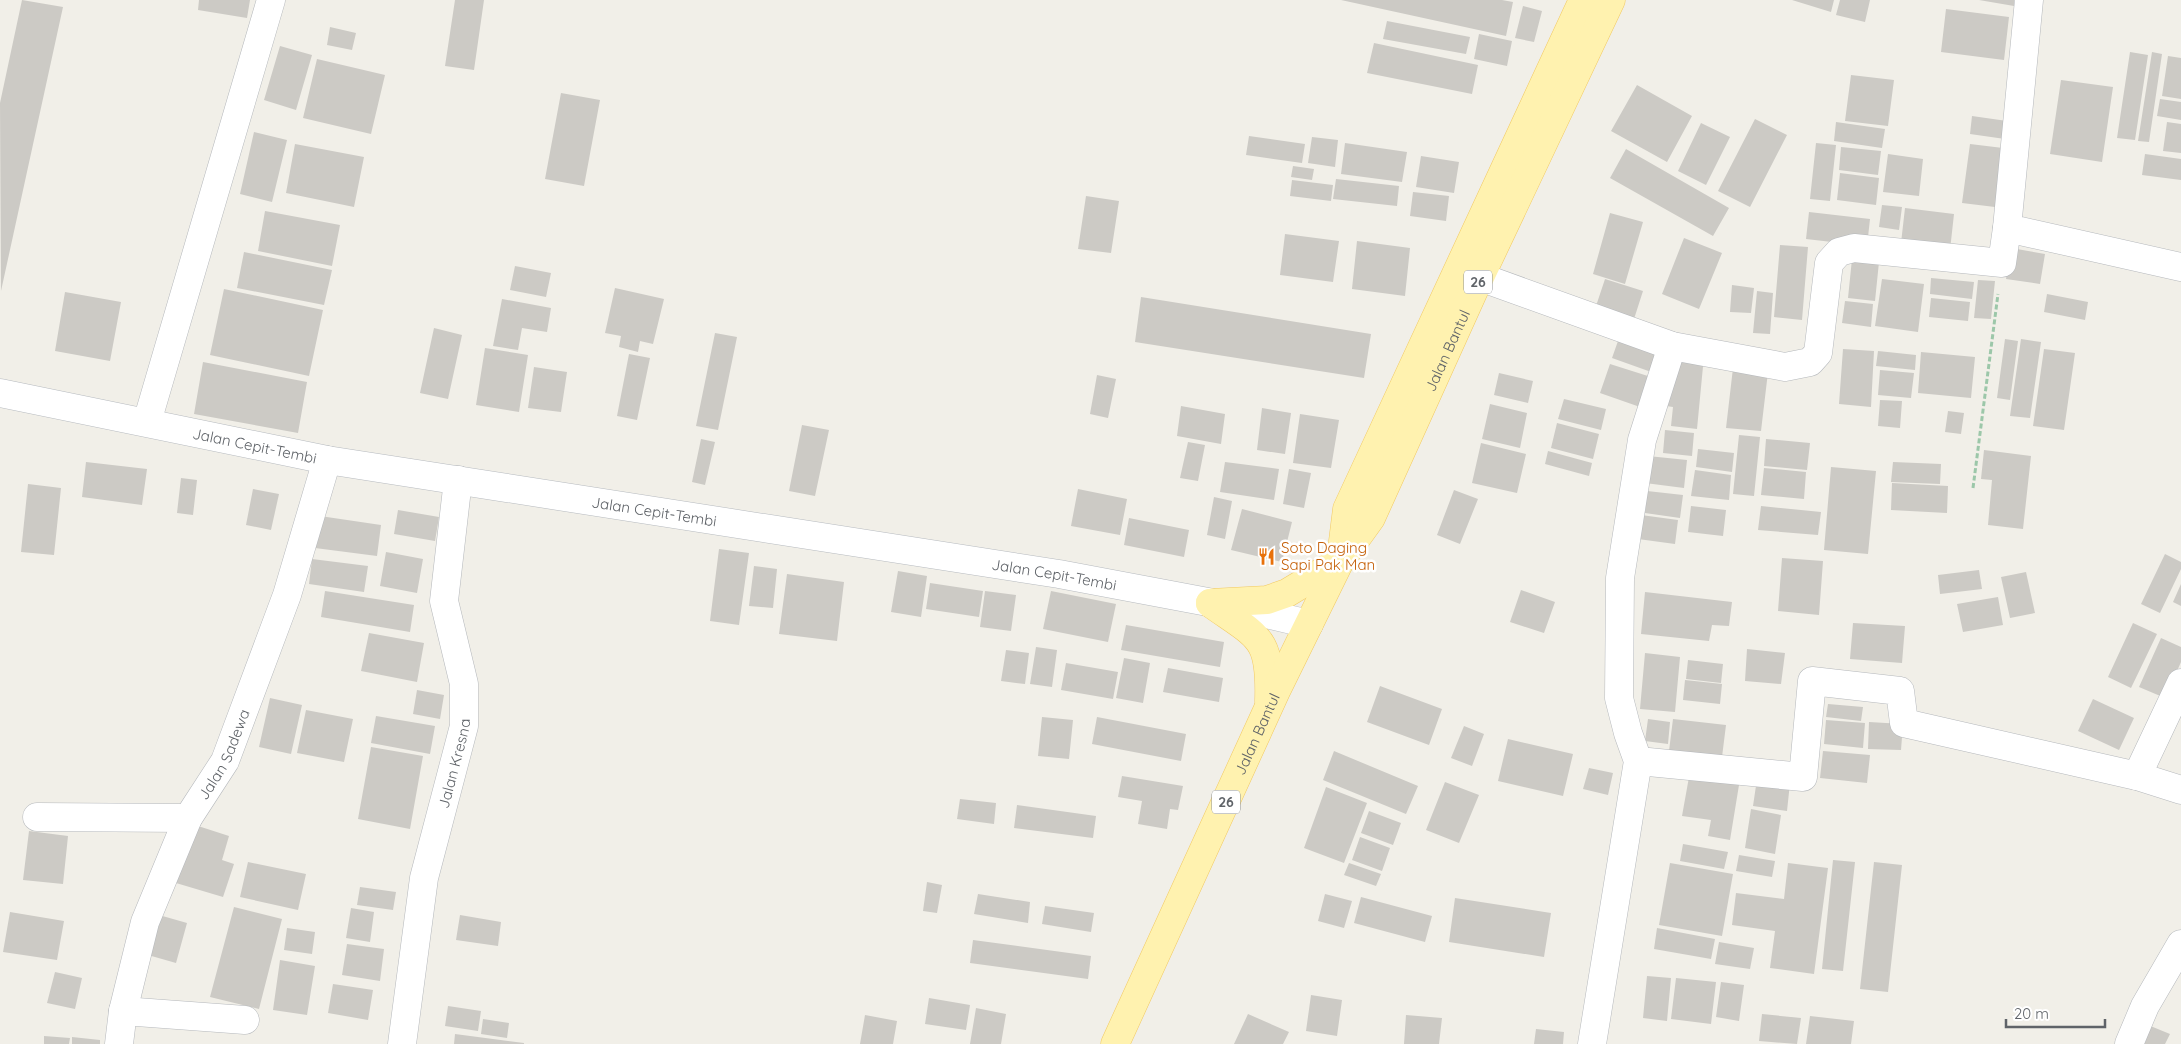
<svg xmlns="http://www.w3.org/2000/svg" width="2181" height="1044" font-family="Quicksand,sans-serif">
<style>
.building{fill:#cccac5}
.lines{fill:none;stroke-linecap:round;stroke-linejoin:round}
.street-casing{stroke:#b5b8bc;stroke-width:29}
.secondary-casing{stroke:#b6babf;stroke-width:29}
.primary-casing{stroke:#f2c960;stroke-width:29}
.path{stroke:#9cc7a9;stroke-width:3;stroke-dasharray:5 2.5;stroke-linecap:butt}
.street{stroke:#fff;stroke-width:28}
.secondary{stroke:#fff;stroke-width:28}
.primary{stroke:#fff2af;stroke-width:28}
.labels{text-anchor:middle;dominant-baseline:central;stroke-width:5;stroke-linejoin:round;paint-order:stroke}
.shield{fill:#fff;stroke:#8f9295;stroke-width:1}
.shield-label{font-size:14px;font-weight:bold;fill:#5f6368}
.street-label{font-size:15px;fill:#5f6368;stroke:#fff}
.food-label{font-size:15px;fill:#c56008;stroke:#fff;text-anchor:start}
</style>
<rect width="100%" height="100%" fill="#f1efe8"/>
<path class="building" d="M22 0 63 7 1 291 0 103Z
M199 0H250L247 18 198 10Z
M455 0H484L474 70 445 66Z
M1341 0H1502L1513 2 1506 36Z
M1792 0H1834L1831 12Z
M1840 0H1870L1865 22 1836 15Z
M1979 0H2014V6Z
M1523 6 1542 11 1534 42 1515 38Z
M1946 9 2009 17 2004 60 1941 52Z
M1387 21 1470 37 1466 54 1383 39Z
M330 27 356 33 352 50 327 45Z
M1479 34 1512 41 1507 66 1474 59Z
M1374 43 1478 65 1472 94 1367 73Z
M280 46 312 55 296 110 264 100Z
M2130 52 2148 55 2135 140 2117 138Z
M2152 52 2162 54 2149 142 2138 141Z
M2168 56 2181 58V99L2162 96Z
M317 59 385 75 371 134 303 118Z
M1851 75 1894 80 1888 126 1845 121Z
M2061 80 2113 87 2102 162 2050 154Z
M1637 85 1692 116 1667 162 1611 131Z
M561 93 600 100 584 186 545 179Z
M2160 99 2181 102V120L2157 116Z
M1972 116 2007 121 2005 139 1970 134Z
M1755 119 1787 135 1750 207 1718 191Z
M1836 122 1885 129 1882 148 1834 141Z
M2167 122 2181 124V153L2163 151Z
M1701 123 1730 137 1706 185 1678 171Z
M254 132 287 140 272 202 240 194Z
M1249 136 1305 144 1302 163 1246 155Z
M1312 137 1338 140 1335 167 1308 163Z
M1345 143 1407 152 1402 182 1341 174Z
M1816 143 1836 145 1830 201 1810 199Z
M295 144 364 157 354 207 286 193Z
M1970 144 2003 148 1995 207 1962 203Z
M1841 147 1881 151 1878 175 1839 170Z
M1626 149 1729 208 1713 236 1610 178Z
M1888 154 1923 159 1919 196 1883 192Z
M2145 154 2181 159V180L2142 175Z
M1421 156 1459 162 1454 193 1416 187Z
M1293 166 1314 169 1312 180 1291 177Z
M1840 173 1879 178 1876 205 1837 200Z
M1336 179 1399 186 1397 206 1333 199Z
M1292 180 1333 185 1331 201 1290 196Z
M1413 192 1449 196 1446 221 1410 216Z
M1086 196 1119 201 1111 253 1078 249Z
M1882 205 1902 207 1899 230 1879 227Z
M1905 208 1954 214 1950 250 1901 243Z
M265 211 340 225 332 266 258 251Z
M1809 212 1870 219 1867 246 1806 239Z
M1610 213 1643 222 1625 284 1593 274Z
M1285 234 1339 241 1333 282 1280 275Z
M1684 238 1722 253 1699 309 1662 294Z
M1357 241 1410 248 1405 296 1352 289Z
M1780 245 1808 247 1802 320 1774 317Z
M2011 248 2045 254 2040 284 2006 279Z
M244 252 332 270 324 305 237 288Z
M1852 259 1879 262 1875 301 1848 298Z
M515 266 551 273 546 297 510 290Z
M1931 278 1974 282 1972 299 1930 294Z
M1605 279 1643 291 1634 319 1596 306Z
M1882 279 1924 284 1918 332 1875 326Z
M1978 280 1995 281 1991 319 1974 318Z
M1732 285 1754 288 1751 313 1730 312Z
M615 288 664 299 653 344 640 341 638 352 619 347 621 336 605 333Z
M224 289 323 310 309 376 210 355Z
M1757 291 1773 293 1770 334 1753 333Z
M65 292 121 302 110 361 55 351Z
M2047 294 2088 302 2085 320 2044 312Z
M1141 297 1371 334 1364 378 1135 342Z
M1931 298 1970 302 1968 321 1929 317Z
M502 299 551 308 547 332 522 328 518 350 493 346Z
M1845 301 1873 304 1871 327 1842 323Z
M434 328 462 335 448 399 420 393Z
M715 333 737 337 718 430 696 426Z
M2005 339 2018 341 2010 400 1997 398Z
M2021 339 2041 342 2030 418 2010 416Z
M1618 341 1660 355 1654 373 1612 358Z
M485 348 528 355 519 412 476 405Z
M1843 349 1874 351 1871 407 1839 404Z
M2044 349 2075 353 2064 430 2033 426Z
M1878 351 1916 355 1915 370 1876 366Z
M1671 352 1704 356 1697 429 1671 426 1673 407 1666 406Z
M1921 352 1975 357 1971 398 1918 393Z
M629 354 650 358 637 420 617 416Z
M203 362 307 382 298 433 194 414Z
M1610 364 1651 377 1640 407 1600 393Z
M534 367 567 372 561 412 528 408Z
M1733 368 1768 372 1761 431 1726 428Z
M1880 370 1914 373 1911 398 1878 395Z
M1499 373 1533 381 1528 403 1494 395Z
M1097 375 1116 379 1108 418 1090 414Z
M1564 399 1606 409 1601 430 1558 419Z
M1880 400 1902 401 1900 428 1878 426Z
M1490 404 1527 413 1520 448 1482 439Z
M1181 406 1225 414 1221 444 1177 436Z
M1262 408 1291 413 1285 454 1257 450Z
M1948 411 1964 413 1961 434 1945 432Z
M1300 414 1339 420 1331 468 1293 463Z
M1557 423 1599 434 1593 459 1551 448Z
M802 425 829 430 815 496 789 491Z
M1665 430 1694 433 1692 456 1663 453Z
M1739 435 1760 437 1754 496 1733 494Z
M701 439 715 442 705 485 692 482Z
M1766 439 1810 443 1807 470 1764 466Z
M1188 442 1205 445 1198 481 1180 478Z
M1481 443 1526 454 1517 493 1472 483Z
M1698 449 1734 453 1732 472 1696 467Z
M1984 450 2031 456 2023 529 1988 525 1992 480 1981 479Z
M1548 451 1592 463 1589 476 1545 464Z
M1648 456 1687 460 1684 488 1645 483Z
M86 462 147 469 142 505 82 497Z
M1225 462 1279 469 1274 500 1220 492Z
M1893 462 1941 464 1940 484 1891 482Z
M1831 467 1876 471 1868 554 1824 550Z
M1764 468 1806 472 1804 499 1761 495Z
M1289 469 1311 473 1304 508 1283 504Z
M1695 470 1731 475 1729 500 1691 496Z
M181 478 197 480 193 515 177 513Z
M1892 483 1948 486 1947 513 1891 510Z
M28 484 61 488 54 555 21 552Z
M253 489 279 494 271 530 246 525Z
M1078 489 1127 499 1120 535 1071 526Z
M1454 490 1478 499 1460 544 1437 535Z
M1647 491 1683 495 1680 518 1645 513Z
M1214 497 1232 501 1225 539 1207 535Z
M1691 506 1726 510 1723 536 1688 532Z
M1761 506 1821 512 1818 535 1758 530Z
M1242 509 1292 522 1282 562 1231 550Z
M398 510 439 517 435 541 394 534Z
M1641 515 1678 520 1675 544 1638 539Z
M320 516 381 525 377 556 315 548Z
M1129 518 1189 530 1184 557 1124 545Z
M719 549 749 553 739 625 710 621Z
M386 552 423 559 417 593 380 586Z
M2165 554 2181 562V569L2160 613 2141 604Z
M1782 558 1823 561 1819 615 1778 611Z
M312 559 368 566 364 592 309 584Z
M754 566 777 569 773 608 749 606Z
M1979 570 1982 589 1940 594 1938 575Z
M898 571 927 576 921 617 891 612Z
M2026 572 2035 613 2010 618 2001 577Z
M787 574 844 582 837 641 779 634Z
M930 583 983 591 979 617 926 609Z
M2181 584V606L2173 602Z
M1521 590 1555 602 1544 633 1510 622Z
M325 591 414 605 410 632 321 617Z
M985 591 1016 595 1011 631 980 627Z
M1051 591 1116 604 1108 642 1043 629Z
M1645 592 1732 602 1729 626 1712 625 1709 641 1641 634Z
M1998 597 2003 625 1963 632 1957 604Z
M1853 623 1905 626 1902 663 1850 659Z
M2133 623 2157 634 2131 688 2108 677Z
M1126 625 1224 642 1220 667 1121 650Z
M369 633 424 643 417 682 361 671Z
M2161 638 2181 647V662L2165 698 2139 687Z
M1036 647 1057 650 1052 687 1030 684Z
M1747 649 1785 653 1781 684 1745 681Z
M1006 650 1029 653 1025 684 1001 681Z
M1645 653 1680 657 1675 712 1640 709Z
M1124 658 1150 663 1143 703 1116 698Z
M1688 660 1723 664 1721 683 1686 679Z
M1066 663 1118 672 1113 699 1061 690Z
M1168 668 1223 678 1219 702 1163 692Z
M1685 680 1722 684 1720 704 1683 700Z
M1380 686 1442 709 1429 745 1367 722Z
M417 690 444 695 440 719 413 714Z
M270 698 302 705 291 754 259 747Z
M2093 699 2134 718 2119 750 2078 731Z
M1828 704 1863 707 1861 721 1826 717Z
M306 710 353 719 344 762 297 753Z
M376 716 435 726 430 754 371 743Z
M1042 717 1073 720 1069 759 1038 756Z
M1097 717 1186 734 1181 761 1092 744Z
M1648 719 1670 722 1668 744 1645 741Z
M1673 719 1726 725 1722 757 1669 751Z
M1826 720 1865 723 1863 748 1824 744Z
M1869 722 1903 724 1901 750 1868 749Z
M1464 726 1484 734 1472 766 1451 758Z
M1508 739 1573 754 1563 796 1498 781Z
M371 747 423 756 410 829 358 819Z
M1334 751 1418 786 1406 814 1323 780Z
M1823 751 1870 755 1867 783 1820 778Z
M1589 768 1613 773 1608 795 1583 789Z
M1122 776 1183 786 1178 810 1170 809 1167 829 1138 824 1142 801 1118 797Z
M1689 777 1739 785 1730 840 1708 836 1711 820 1682 816Z
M1757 779 1790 783 1787 811 1753 806Z
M1445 782 1479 795 1459 843 1426 830Z
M1326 787 1367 803 1344 863 1304 848Z
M960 799 996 803 994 824 957 819Z
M1017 805 1096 816 1093 838 1014 828Z
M1751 809 1781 815 1775 854 1745 848Z
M1369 811 1401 823 1393 845 1361 833Z
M195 825 229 836 222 860 234 864 223 897 176 883Z
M29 831 68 836 63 884 23 880Z
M1360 837 1390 848 1382 871 1352 860Z
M1683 844 1728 852 1724 869 1680 861Z
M1739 855 1775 861 1772 877 1736 871Z
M1833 860 1855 862 1843 971 1822 969Z
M248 862 306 874 298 910 240 897Z
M1874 862 1902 865 1888 992 1860 989Z
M1349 863 1381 874 1376 886 1344 875Z
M1670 863 1733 874 1722 936 1659 925Z
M1788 863 1828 868 1814 974 1770 968 1775 931 1732 925 1736 893 1784 899Z
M927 882 942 885 937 913 923 911Z
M360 887 396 892 393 910 357 905Z
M978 894 1030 902 1028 923 974 914Z
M1325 894 1352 901 1344 928 1318 921Z
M1361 897 1432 916 1425 942 1354 923Z
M1455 898 1551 913 1544 957 1449 942Z
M1045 906 1094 913 1091 932 1042 924Z
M234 907 282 919 259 1009 210 997Z
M351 908 374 912 370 942 346 938Z
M10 912 64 921 57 960 3 952Z
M159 915 187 923 176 963 148 955Z
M460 915 501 922 498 946 456 940Z
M287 928 315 932 312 954 284 950Z
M1657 928 1715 939 1711 959 1654 949Z
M973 940 1091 956 1088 979 970 963Z
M1719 942 1754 948 1750 969 1715 964Z
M347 944 384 949 380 981 342 975Z
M280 960 315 966 307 1015 273 1010Z
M55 972 82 978 75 1009 47 1003Z
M1647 976 1671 978 1667 1021 1643 1018Z
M1676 978 1716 982 1711 1024 1671 1019Z
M1721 982 1744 985 1739 1021 1716 1017Z
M333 984 373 990 368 1020 328 1013Z
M1311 995 1342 1000 1337 1036 1306 1031Z
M929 998 970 1005 966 1030 925 1024Z
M448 1006 481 1011 478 1031 445 1026Z
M976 1008 1006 1014 1001 1044H970Z
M1248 1014 1289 1032 1283 1044H1234Z
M1762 1014 1801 1018 1797 1044 1759 1041Z
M865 1015 897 1021 893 1044H860Z
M1406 1015 1442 1018 1439 1044H1404Z
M1810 1016 1854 1021 1851 1044H1806Z
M483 1019 509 1023 507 1038 481 1034Z
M2148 1025 2170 1034 2165 1044H2139Z
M1536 1029 1564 1032 1563 1044H1534Z
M455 1034 524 1043V1044H454Z
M44 1036 70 1038 69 1044H44Z
M72 1037 100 1040V1044H72Z"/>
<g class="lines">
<defs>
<g id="street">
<path d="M2029 0 2007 228 2181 267"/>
<path d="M1480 277 1672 346 1785 367 1810 362 1818 353 1829 263 1839 252 1854 248 2002 263 2007 228"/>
<path d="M147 422 271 0"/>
<path d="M1638 761 1803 777 1812 681 1900 691 1904 723 2137 776 2181 790"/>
<path d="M2137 776 2181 683"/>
<path d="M37 817 188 818"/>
<path d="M123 1011 245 1020"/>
<path id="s1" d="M119 1044 123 1011 145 922 188 818 225 761 287 595 327 460"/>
<path id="s2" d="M402 1044 424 878 464 726V684L444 601 458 480"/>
<path d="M1592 1044 1638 761 1628 733 1619 698 1620 578 1642 440 1672 346"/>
<path d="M2129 1044 2145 1006 2181 944"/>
</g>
<g id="secondary">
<path id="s3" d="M0 393 327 460 1059 574 1245 609 1309 624"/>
</g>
<g id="primary">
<path d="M1341 557 1347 509 1583 0"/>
<path d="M1210 603 1267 600 1287 593 1340 561"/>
<path d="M1210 603C1259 638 1271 636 1269 701"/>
<path id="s4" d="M1115 1044 1277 689 1340 561 1371 518 1480 277 1611 0"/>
</g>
</defs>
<use href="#street" class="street-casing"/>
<use href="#secondary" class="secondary-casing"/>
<use href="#primary" class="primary-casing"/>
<path class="path" d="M1973 488 1998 294"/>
<use href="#street" class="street"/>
<use href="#secondary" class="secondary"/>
<use href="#primary" class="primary"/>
</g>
<defs>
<symbol id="restaurant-bare" viewBox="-9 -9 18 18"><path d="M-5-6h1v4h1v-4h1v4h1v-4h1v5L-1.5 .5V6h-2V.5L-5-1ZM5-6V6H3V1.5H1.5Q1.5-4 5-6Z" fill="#e8710a" stroke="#fff" stroke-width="2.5" paint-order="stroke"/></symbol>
</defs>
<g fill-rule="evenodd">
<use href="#restaurant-bare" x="1254" y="544" width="25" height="25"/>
</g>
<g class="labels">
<g class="shield">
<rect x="1464" y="270.5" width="28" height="23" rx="4"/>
<rect x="1212" y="790.5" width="28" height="23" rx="4"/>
</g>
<g class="shield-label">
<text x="1478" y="282">26</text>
<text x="1226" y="802">26</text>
</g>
<g class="street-label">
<text stroke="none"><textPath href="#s4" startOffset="770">Jalan Bantul</textPath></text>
<text stroke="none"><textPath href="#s3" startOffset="260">Jalan Cepit-Tembi</textPath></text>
<text stroke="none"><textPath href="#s3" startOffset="665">Jalan Cepit-Tembi</textPath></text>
<text stroke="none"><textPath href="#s3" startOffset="1070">Jalan Cepit-Tembi</textPath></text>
<text stroke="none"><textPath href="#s4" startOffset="341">Jalan Bantul</textPath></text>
<text stroke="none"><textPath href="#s1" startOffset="311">Jalan Sadewa</textPath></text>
<text stroke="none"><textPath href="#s2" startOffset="286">Jalan Kresna</textPath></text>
</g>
<g class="food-label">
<text x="1281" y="547">Soto Daging<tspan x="1281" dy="17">Sapi Pak Man</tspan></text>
</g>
</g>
<path d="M2006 1019v8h99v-8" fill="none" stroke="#5f6368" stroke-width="2.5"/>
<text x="2014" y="1019" font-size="15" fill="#5f6368" stroke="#ffffff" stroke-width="4" paint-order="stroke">20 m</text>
</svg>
